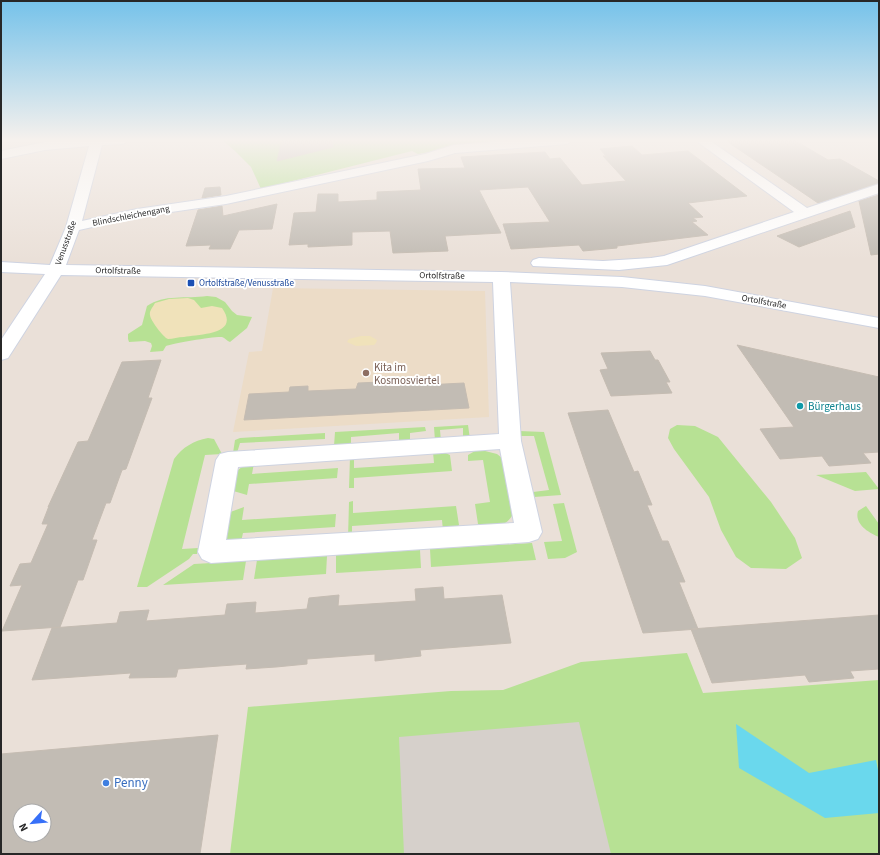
<svg xmlns="http://www.w3.org/2000/svg" width="880" height="855" font-family="'Source Sans 3',sans-serif">
<style>
.education{fill:#ecdcc7}
.green{fill:#b7e194}
.sand{fill:#f0e2ba}
.plaza{fill:#d6d0cb}
.water{fill:#6ad8ed}
.building{fill:#c2bcb4;stroke:#c5bcb2;fill-rule:evenodd}
.lines{fill:none;stroke-linecap:round;stroke-linejoin:round}
.minor-casing{stroke:#ced3e1;stroke-width:2}
.minor{fill:#fff;fill-rule:evenodd}
.transit-dot{fill:#1a4fb4;stroke:#fff;stroke-width:1.5}
.education-dot{fill:#8d6e63;stroke:#fff;stroke-width:1.5}
.culture-dot{fill:#0f9aa8;stroke:#fff;stroke-width:1.5}
.shop-dot{fill:#3f7fe0;stroke:#fff;stroke-width:1.5}
.labels{text-anchor:middle;dominant-baseline:central;stroke-width:4;stroke-linejoin:round;paint-order:stroke}
.far-street-label{font-size:9px;fill:#272727;stroke:#fff}
.far-transit-label{font-size:9px;fill:#164399;stroke:#fff;text-anchor:start}
.education-label{font-size:11px;fill:#785e54;stroke:#fff;text-anchor:start}
.culture-label{font-size:11px;fill:#0d838f;stroke:#fff;text-anchor:start}
.near-shop-label{font-size:13px;fill:#366cbe;stroke:#fff;text-anchor:start}
</style>
<rect width="100%" height="100%" fill="#eae0d8"/>
<path class="education" d="M273 288 485 291 489 417 233 432 249 352 262 351Z"/>
<path class="green" d="M222 140H499L418 154 412 151 261 189 251 167 234 150Z
M207 296 216 297 225 302 232 311 237 315 252 317 247 328 230 342C227 341 225 338 222 337 216 336 173 343 166 346L163 351 150 352 152 346 151 343 145 341 129 342 128 339V334L142 325 147 306C164 294 186 299 207 296Z
M468 425 470 439 463 440V428L440 430 441 441H435L434 427Z
M677 425 695 426 718 437 771 502 795 538 802 558 786 569 751 568 736 557 721 530 709 497 674 449 668 438 670 429Z
M425 427 426 431 410 433V442L399 443V433L351 437V446H334L335 432Z
M519 431 544 432 561 495 534 497 533 492 549 490 534 436H520Z
M325 433V439L240 443 237 453H233L235 440 240 438Z
M208 438 214 439 222 454 205 455 182 549 198 548 197 554H193L189 559 147 587H137L174 459C183 447 193 441 208 438Z
M481 450 497 454 502 458 514 512C508 526 497 527 484 528L478 524 475 504 490 502 483 460 468 461V455L475 451Z
M433 452H443L450 455 452 471 354 478V488H349L350 457H354V468L434 463Z
M254 463 252 474 338 468 337 478 249 484 247 495 230 490C235 472 235 468 254 463Z
M866 472 879 489 855 491 816 475Z
M353 501V513L456 506 459 525 454 531H443L442 520 352 526V538H348L349 502Z
M564 503 577 552 565 558 548 559 544 542 562 541 553 504Z
M866 506 879 524V537C869 533 854 524 858 511Z
M244 507 242 520 336 514 335 527 243 533 240 546 225 541V514Z
M532 543 536 560 431 567 430 549Z
M420 550 421 568 336 573V555Z
M327 556 326 574 254 579 257 560Z
M246 561 243 580 163 585 194 564Z
M687 653 703 693 879 680V854H230L248 707 451 691 503 690 581 662Z"/>
<path class="sand" d="M188 298 194 300 201 308 212 306 222 308C241 335 199 334 184 337 178 337 173 339 168 339 164 338 150 320 150 315 149 311 153 307 155 303L169 299Z
M361 336H370L377 340 376 343 374 345 356 346 347 342 349 339Z"/>
<path class="plaza" d="M579 722 611 854H404L399 737Z"/>
<path class="water" d="M736 724 809 773 876 760 879 775V813L825 818 739 768Z"/>
<path class="building" d="M282 140H332L333 147 277 161Z
M725 140H794L828 160 840 159 879 181V183L818 203Z
M632 146 642 155 688 151 747 196 688 203 703 217 693 218 697 221 692 222 708 235 617 246V248L583 251 579 245 511 249 503 224 550 222 528 187 479 190 501 233 445 236 448 251 393 253 390 231 352 232V245L308 247V244L289 245 294 213 316 212 318 194H338V202L377 200V192L421 190 418 169 465 168 461 157 545 152 550 159 560 158 582 185 626 181 603 156H606L600 149Z
M220 187 221 195 202 198 205 188Z
M879 195V254L871 255 859 201Z
M277 204 272 229 239 230 230 249H209L211 245 186 246 198 210 222 206 223 216Z
M850 211 855 227 799 247 777 236Z
M737 345 879 377V452L863 453 871 463 829 466 822 456 780 459 760 429 794 427Z
M650 351 655 360H658L670 382H666L672 393 611 396 600 370 608 369 601 353Z
M161 360 148 398H152L126 469 122 470 110 503H106L92 540H97L83 580H78L60 627 2 631 22 585 10 586 20 564 31 563 48 524H42L49 506 48 507 78 442 88 441 122 362Z
M424 380 425 385 464 383 469 408 244 420 249 394 289 392 290 387 308 386V391L356 389 358 383Z
M608 410 634 472 638 471 652 505H647L662 541H668L685 582H679L698 629 643 633 568 413Z
M443 587 444 599 502 595 511 643 420 650 421 656 375 661V654L307 659V664L276 667 246 669 247 664 178 669 176 677 129 678 131 673 32 680 52 628 117 623 120 612 149 610 146 621 225 615 227 604 256 602 255 613 307 609 309 598 339 595 338 606 416 601 415 589Z
M879 615V669L850 671 854 678 809 682 805 675 712 683 691 629Z
M218 735 200 854H1V754ZM20 811H44V835H20Z"/>
<g class="lines">
<defs>
<path id="minor" d="M73 140H129L123 144 102 145 82 221 137 209 226 196 425 154 454 145 519 140H573L567 144 455 153 428 161 226 204 137 217 79 230 66 265 501 272 622 277 705 286 879 318V328L705 296 622 287 510 282 521 441 542 532 538 539 529 542 211 563 202 559 198 552 216 460 220 454 228 452 499 434 493 282 61 275 8 358 1 360V340L45 274 1 272V262L50 265 66 227 89 146 45 150 1 159V151L45 142ZM500 449 514 523 226 540 238 467Z
M695 140H709L807 208 879 184V193L667 265 619 270 533 266 531 263 533 260 539 258 603 261 651 258 664 256 794 212Z"/>
</defs>
<use href="#minor" class="minor-casing"/>
<use href="#minor" class="minor"/>
</g>
<linearGradient id="sky" x2="0" y2="1"><stop stop-color="#75c2ea"/><stop offset="0.54" stop-color="#f6f1ed"/><stop offset="1" stop-color="#f6f1ed" stop-opacity="0"/></linearGradient>
<rect width="880" height="260" fill="url(#sky)"/>
<rect class="transit-dot" x="187" y="279" width="8" height="8" rx="2"/>
<circle class="education-dot" cx="366" cy="373" r="4"/>
<circle class="culture-dot" cx="800" cy="406" r="4"/>
<circle class="shop-dot" cx="106" cy="783" r="4"/>
<g class="labels">
<g class="far-street-label">
<text transform="translate(131 216) rotate(-11)">Blindschleichengang</text>
<text transform="translate(66 243) rotate(-70)">Venusstraße</text>
<text transform="translate(118 271) rotate(1)">Ortolfstraße</text>
<text transform="translate(442 276) rotate(1)">Ortolfstraße</text>
<text transform="translate(764 302) rotate(10)">Ortolfstraße</text>
</g>
<g class="far-transit-label">
<text x="199" y="283">Ortolfstraße/Venusstraße</text>
</g>
<g class="education-label">
<text x="374" y="367">Kita im<tspan x="374" dy="13">Kosmosviertel</tspan></text>
</g>
<g class="culture-label">
<text x="808" y="406">Bürgerhaus</text>
</g>
<g class="near-shop-label">
<text x="114" y="783">Penny</text>
</g>
</g>
<rect width="880" height="855" fill="none" stroke="#272727" stroke-width="4"/>
<g transform="translate(32 823) rotate(243)"><circle r="19" fill="#ffffff" stroke="#a9a9a9"/>
<path d="M0-3L7 15L0 10L-7 15Z" fill="#3770f8"/>
<text y="-6" font-size="11" font-weight="bold" text-anchor="middle" fill="#272727">N</text>
</g>
</svg>
